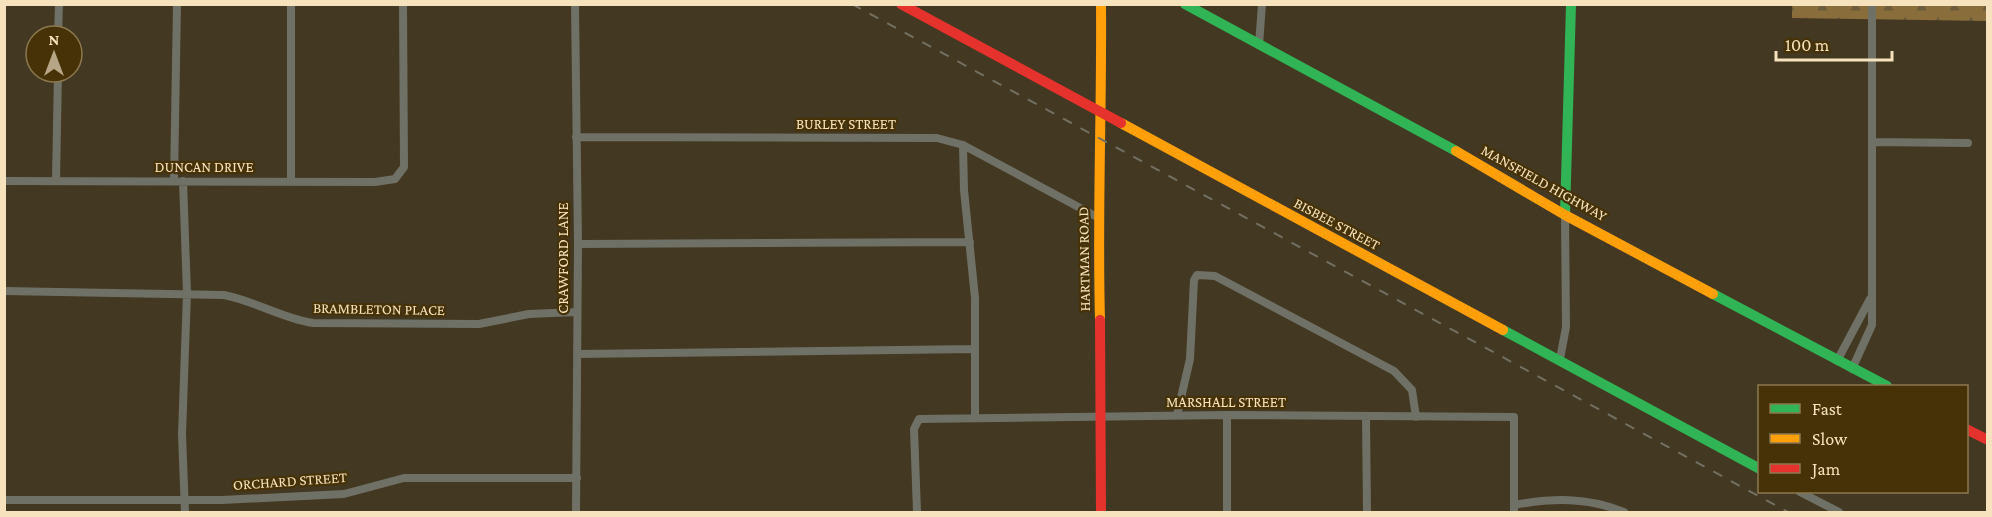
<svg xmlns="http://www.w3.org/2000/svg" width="1992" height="517" font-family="'Crimson Pro',serif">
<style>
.forest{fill:url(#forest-firs)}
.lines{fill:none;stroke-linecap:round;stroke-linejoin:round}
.street{stroke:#6f7066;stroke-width:8}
.fast{stroke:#30b455;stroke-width:10}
.slow{stroke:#ff9f0a;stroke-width:10}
.jam{stroke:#e5322d;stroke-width:10}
.rail{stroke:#727062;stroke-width:2;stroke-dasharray:10 10;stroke-linecap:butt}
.labels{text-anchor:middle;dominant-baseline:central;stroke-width:4.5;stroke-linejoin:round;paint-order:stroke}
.street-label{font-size:15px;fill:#f6e2bd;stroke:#463206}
</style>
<defs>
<pattern id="forest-firs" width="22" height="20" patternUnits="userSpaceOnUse" patternTransform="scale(1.5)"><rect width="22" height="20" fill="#896e3c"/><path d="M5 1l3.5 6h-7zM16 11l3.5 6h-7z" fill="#6d5b3b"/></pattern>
</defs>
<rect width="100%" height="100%" fill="#433821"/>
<path class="forest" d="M1792 5H1987V21L1792 18Z"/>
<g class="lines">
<path class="street" d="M575 4 578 244 576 512
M58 36 59 4
M1259 45 1262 4
M576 137 937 138 963 145 1097 217
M1872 142 1968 143
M963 145 964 190 975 298V417
M56 180 58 72
M4 181 375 182 395 179 404 167 403 4
M174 181 177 4
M183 181 187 293 182 434 185 512
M291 181V4
M578 244 970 242
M4 291 224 295C255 301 281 318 313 323L479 324 529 314 577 312
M577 354 975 349
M1560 359 1566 327 1565 215
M1837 361 1870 299
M1852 369 1872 325V4
M1177 415 1190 359 1194 280 1197 275 1215 276 1394 371 1412 390 1416 417
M1227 415V512
M1366 418 1367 512
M1800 492 1839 512
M4 500H222L344 494 404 478H577
M1514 505C1553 498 1587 497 1624 512
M917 512 914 429 919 419 1227 415 1514 417V512"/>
<path class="fast" d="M1185 4 1456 151
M1565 215 1571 4
M1713 294 1887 386
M1503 330 1760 469"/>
<path class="slow" d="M1121 123 1503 330
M1456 151 1565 215 1713 294
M1100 320C1097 214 1102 109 1101 4"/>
<path class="jam" d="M901 4 1121 123
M1100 320 1101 512
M1966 429 1988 440"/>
<path class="rail" d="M852 4 1788 512"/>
</g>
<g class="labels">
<g class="street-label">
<text x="846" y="124">BURLEY STREET</text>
<text x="204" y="167">DUNCAN DRIVE</text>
<text transform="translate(1544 183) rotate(29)">MANSFIELD HIGHWAY</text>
<text transform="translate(1337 224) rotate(28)">BISBEE STREET</text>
<text transform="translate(563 258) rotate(-90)">CRAWFORD LANE</text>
<text transform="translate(1084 259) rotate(-91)">HARTMAN ROAD</text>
<text transform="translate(379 309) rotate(1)">BRAMBLETON PLACE</text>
<text x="1226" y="402">MARSHALL STREET</text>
<text transform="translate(290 481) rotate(-4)">ORCHARD STREET</text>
</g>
</g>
<rect width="1992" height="517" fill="none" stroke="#f6e2bd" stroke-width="12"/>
<rect x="1758" y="385" width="210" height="108" fill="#463206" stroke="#8c784f" stroke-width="1.5"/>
<rect x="1770" y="404" width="30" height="9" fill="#30b455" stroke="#8c784f" stroke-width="1.5"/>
<text x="1812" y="415" font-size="18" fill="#f6e2bd">Fast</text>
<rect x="1770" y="434" width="30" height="9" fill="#ff9f0a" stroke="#8c784f" stroke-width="1.5"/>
<text x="1812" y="445" font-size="18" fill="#f6e2bd">Slow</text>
<rect x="1770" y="464" width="30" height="9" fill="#e5322d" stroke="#8c784f" stroke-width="1.5"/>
<text x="1812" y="475" font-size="18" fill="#f6e2bd">Jam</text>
<g transform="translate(54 54)"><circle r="28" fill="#463206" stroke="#8c784f" stroke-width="1.5"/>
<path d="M0-4.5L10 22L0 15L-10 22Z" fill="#b7a686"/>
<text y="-9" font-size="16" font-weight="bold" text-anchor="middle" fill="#f6e2bd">N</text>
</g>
<path d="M1776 51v9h116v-9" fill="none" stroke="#f6e2bd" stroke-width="3"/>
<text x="1785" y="51" font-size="18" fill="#f6e2bd" stroke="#463206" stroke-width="4.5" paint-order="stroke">100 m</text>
</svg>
